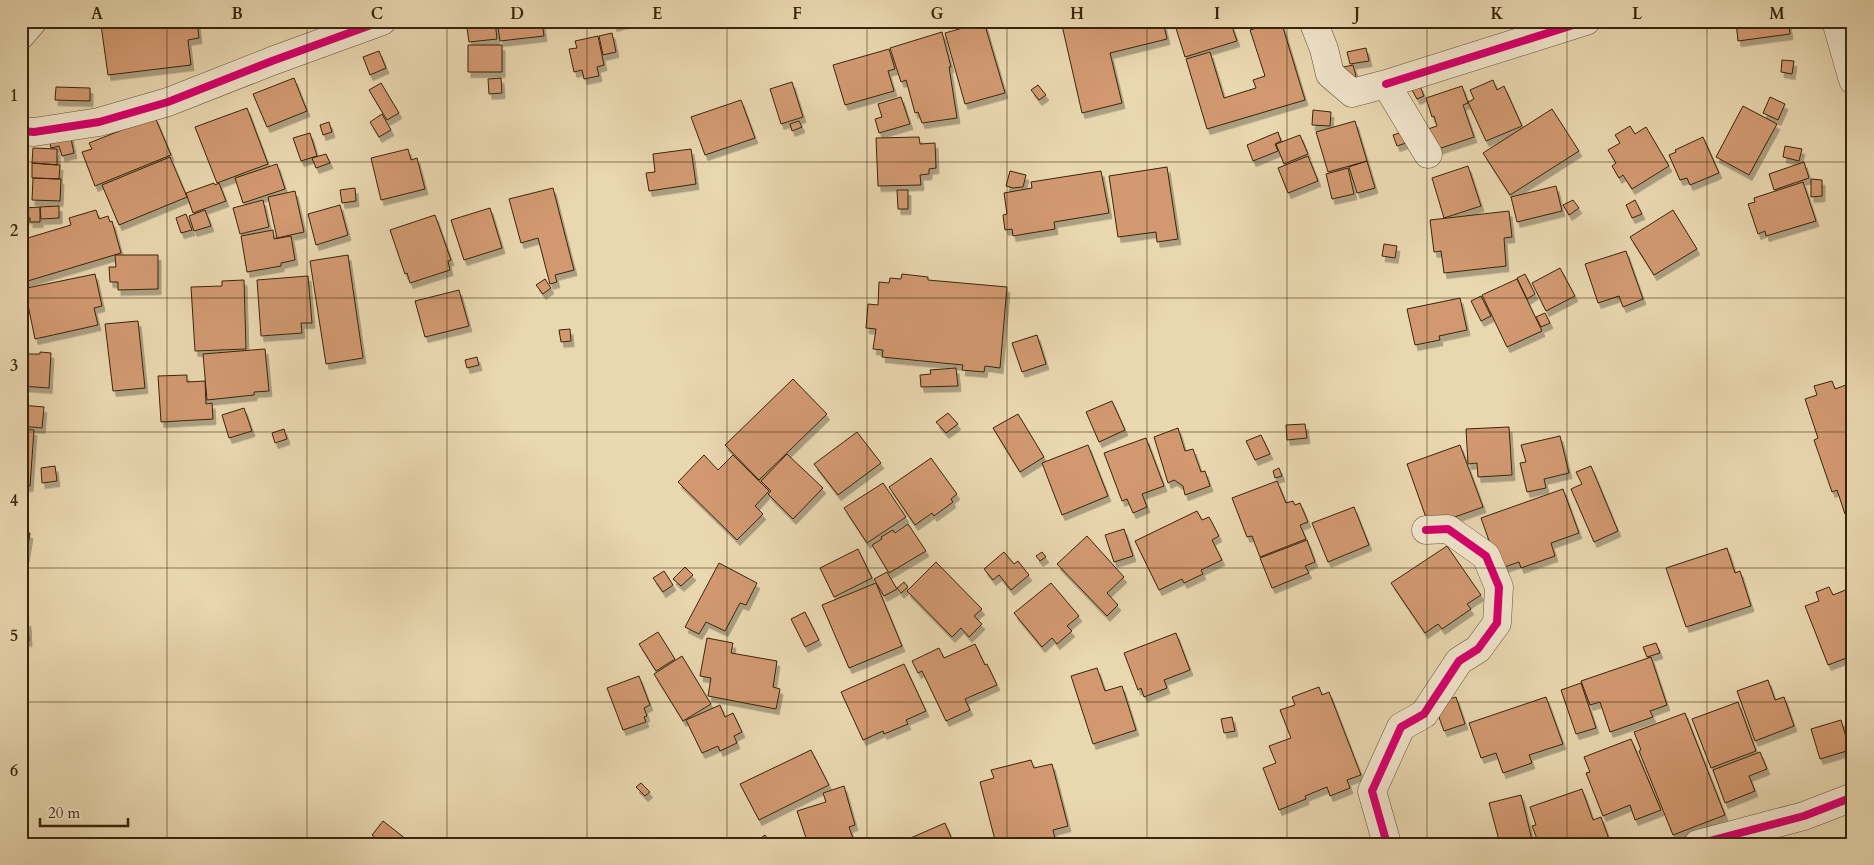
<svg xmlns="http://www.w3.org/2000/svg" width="1874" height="865" font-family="Cardo,serif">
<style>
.building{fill:#d29971;stroke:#39250a;filter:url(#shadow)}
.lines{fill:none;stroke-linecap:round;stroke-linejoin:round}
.street-casing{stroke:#655234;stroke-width:29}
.street{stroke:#f1e5cc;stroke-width:28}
.cycleway-casing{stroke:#f1e5cc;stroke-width:11}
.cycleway{stroke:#d6006c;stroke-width:8}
.grid{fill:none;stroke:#39250a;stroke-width:1;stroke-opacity:0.55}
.neatline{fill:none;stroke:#39250a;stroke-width:2}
.grid-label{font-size:16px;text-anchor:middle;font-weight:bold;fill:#39250a}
</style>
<defs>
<filter id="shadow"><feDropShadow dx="3" dy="5.5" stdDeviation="0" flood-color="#0004"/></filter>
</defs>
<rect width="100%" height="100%" fill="#e9d7b0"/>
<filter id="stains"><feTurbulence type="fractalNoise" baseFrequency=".004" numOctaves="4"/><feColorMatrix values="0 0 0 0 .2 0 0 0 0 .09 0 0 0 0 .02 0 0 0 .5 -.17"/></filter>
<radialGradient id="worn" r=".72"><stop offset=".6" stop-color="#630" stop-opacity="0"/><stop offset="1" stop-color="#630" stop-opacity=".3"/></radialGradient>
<path class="building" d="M131 21H143V26L172 21H197L199 38 188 40 191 65 108 75 101 25Z
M466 21H495L497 39 469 42Z
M497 21H542L544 36 500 41Z
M613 21H632L614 26Z
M1061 21H1163L1167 39 1110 53 1122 103 1082 113Z
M1178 21H1230L1237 41 1185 57 1174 22Z
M1281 21 1305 100 1207 129 1186 59 1210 52 1224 98 1256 88 1253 80 1265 76 1250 30Z
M1736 21H1788L1790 34 1738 41Z
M984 22 1005 93 965 104 945 33Z
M942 32 951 67H949L957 118 922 123 918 112 915 113 906 80 901 82 890 48Z
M612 33 616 52 603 55 599 36Z
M598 36 604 65 597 67 599 76 584 79 582 70 574 72 569 49 577 48 575 41Z
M468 45H502V72H468Z
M1366 48 1369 61 1350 64 1347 52Z
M889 49 895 69 888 71 894 91 845 105 833 65Z
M379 51 386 68 370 75 363 57Z
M1782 60 1794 61 1792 74 1781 72Z
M1353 65 1356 76 1342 80 1339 68Z
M294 78 307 111 267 127 253 94Z
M501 78 502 93 489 94 488 79Z
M1493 80 1497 90 1504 86 1522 126 1486 141 1468 102 1474 99 1470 90Z
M792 82 803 117 781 124 770 89Z
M381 83 399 113 387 120 369 90Z
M1038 85 1046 95 1039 100 1031 90Z
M1420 86 1424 96 1417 99 1412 90Z
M1462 86 1468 103 1463 105 1474 137 1438 149 1428 129 1437 126 1434 116 1432 117 1426 98Z
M56 87 90 88V101L55 100Z
M901 97 910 124 879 133 875 119 882 117 878 104Z
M1770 97 1785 104 1778 120 1763 113Z
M741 100 755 138 705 155 691 117Z
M1743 106 1777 124 1749 175 1716 157Z
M247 108 268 164 217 183 195 127Z
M1552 109 1579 151 1510 195 1483 153Z
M1313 110 1331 112 1330 126 1312 125Z
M382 114 391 130 379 137 370 122Z
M155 117 171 155 95 186 82 152 92 149 89 143Z
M799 121 802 127 792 131 790 124Z
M1355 121 1367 161 1328 172 1316 132Z
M329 122 332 132 323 135 320 125Z
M1630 126 1635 134 1646 127 1669 166 1632 189 1623 175 1619 178 1612 166 1616 163 1608 150 1620 143 1615 135Z
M1278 132 1281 141 1275 144 1278 151 1253 161 1247 145Z
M1403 132 1406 143 1397 146 1393 135Z
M310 133 317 156 301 161 293 138Z
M70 134 74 153 62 156 59 146 51 148 49 139Z
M1300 135 1308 154 1284 164 1276 144Z
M919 137 920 144 935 143 936 168 929 169V174L920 175 921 185 878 186 876 138Z
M1703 137 1719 173 1690 185 1687 178 1680 180 1669 155 1676 152 1675 150Z
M1785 146 1802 149 1799 161 1783 157Z
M33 148 57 149V165L32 163Z
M408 149 411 160 417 158 425 189 381 200 371 158Z
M691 149 696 184 649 191 646 173 655 172 653 154Z
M326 154 330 163 316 168 312 158Z
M1308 156 1318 181 1288 193 1278 168Z
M170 157 187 197 119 225 102 185Z
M1367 161 1375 188 1357 193 1349 167Z
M1804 162 1809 178 1774 190 1769 174Z
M32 163 60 165 59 179 32 178Z
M277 164 285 189 243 203 235 178Z
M1468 166 1481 206 1444 218 1432 178Z
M1167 167 1178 239 1157 242 1156 232 1118 237 1109 176Z
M1348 168 1354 194 1332 199 1326 174Z
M1010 171 1026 175 1023 187 1013 188 1006 186Z
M1101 171 1109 213 1054 222 1055 229 1013 236 1012 229 1005 230 1003 215 1007 214 1004 193 1032 188 1031 182Z
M33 178 61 179 60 201 32 200Z
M1811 179 1822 180V196L1811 197Z
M1803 182 1816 221 1766 236 1765 231 1758 234 1748 204 1755 202 1754 198Z
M214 183 215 185 219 183 226 201 193 213 186 193Z
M1556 186 1562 211 1517 222 1511 197Z
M355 188 356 201 342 203 340 190Z
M553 188 574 270 555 275 557 282 550 284 538 238 521 243 509 199Z
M897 190H908V209H898Z
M295 191 304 232 277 238 268 197Z
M263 200 269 227 240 234 233 208Z
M1573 200 1579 208 1569 215 1563 205Z
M1635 200 1642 214 1632 218 1626 205Z
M340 205 348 235 316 245 308 214Z
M59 206V218L41 219 40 207Z
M40 207V222H30V218H25L24 208Z
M21 208H24L23 227H21Z
M490 208 502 248 464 260 451 220Z
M96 210 99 219 108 216 110 222 112 221 121 253 21 283V240L71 225 69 218Z
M205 210 211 226 194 231 189 216Z
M1673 210 1697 249 1654 275 1630 237Z
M1509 211 1512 237 1504 238 1506 266 1444 273 1441 251 1434 252 1430 220Z
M186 214 192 230 181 233 176 218Z
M435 215 451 260 448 261 450 270 410 283 407 273 405 274 390 230Z
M273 230 274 239 291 236 295 260 281 263V266L247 272 241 236Z
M1384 244 1397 246 1395 258 1382 256Z
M1626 251 1643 299 1623 307 1619 296 1598 303 1585 264Z
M115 255H158V289L118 290V282H110L109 267H116Z
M348 255 363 358 326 364 310 261Z
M1560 268 1575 296 1546 311 1532 283Z
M95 274 102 306 94 308 98 325 35 339 28 305 26 306 22 289Z
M902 274 928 277V280L1007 287 1000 368 985 366 984 372 962 370 963 365 882 357 883 350 873 349 876 329 866 328 868 304 878 305 879 282 889 283 890 278 901 279Z
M1525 274 1535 294 1527 299 1517 278Z
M308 276 312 323H301L302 333 261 336 257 280Z
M545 279 551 288 543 294 536 285Z
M1517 279 1542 331 1507 347 1482 295Z
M244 280 246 349 195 351 191 287 222 286V281Z
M459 290 469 326 425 337 415 301Z
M1481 296 1491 316 1481 321 1471 301Z
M1460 298 1467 330 1439 336 1440 340 1415 345 1407 309Z
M1545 313 1550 323 1541 327 1536 317Z
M138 321 145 388 113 391 105 324Z
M570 329 571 341 561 342 559 330Z
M1037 335 1046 364 1022 372 1012 343Z
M265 349 269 391 254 392V395L207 400 203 354Z
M40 352 51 353 49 388 21 386V355L24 356V354H40Z
M477 357 479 365 467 368 465 360Z
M956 368 958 386 921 387 920 375 931 374 930 370Z
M187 375V382L205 381 206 404 212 403 213 419 161 422 158 376Z
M793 379 827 414 759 480 725 445Z
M1832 381 1835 389 1846 385 1853 405V511L1845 514 1837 490 1832 492 1814 440 1818 438 1805 399 1817 395 1814 386Z
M1853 382V399L1847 385Z
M1112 401 1125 430 1099 442 1086 412Z
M21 405 44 407 42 428 21 426Z
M244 408 252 431 229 438 222 415Z
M948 413 958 424 946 433 936 422Z
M1018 414 1044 457 1020 472 993 428Z
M1305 424 1307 438 1287 440 1286 425Z
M1509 427 1512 475 1478 477 1477 463 1468 464 1466 429Z
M1178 428 1185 451 1193 449 1201 472 1205 471 1210 486 1185 495 1183 486 1174 480 1168 483 1154 437Z
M21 429 34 430 30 486H21Z
M284 429 287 439 275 443 272 433Z
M857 432 881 463 838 495 814 464Z
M1261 435 1270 454 1255 460 1246 441Z
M1560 436 1569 473 1544 479 1546 488 1527 492 1520 463 1526 462 1521 445Z
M1146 438 1164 486 1142 494 1147 507 1133 513 1127 499 1122 501 1104 453Z
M1088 445 1108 496 1062 515 1042 463Z
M1460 445 1483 507 1429 526 1407 464Z
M787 454 823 488 793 519 768 494 771 491 761 481Z
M704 455 718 470 733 455 769 491 755 506 763 514 737 540 678 482Z
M931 458 957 494 951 499 953 502 934 516 932 513 915 525 889 487Z
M55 466 57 481 42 483 41 468Z
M1591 466 1618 531 1594 542 1571 489 1582 484 1576 472Z
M1279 468 1282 476 1275 478 1273 471Z
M1277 481 1286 503 1293 501 1295 505 1300 503 1308 522 1300 525 1306 539 1260 557 1252 536 1247 537 1232 498Z
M883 483 906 517 867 543 844 508Z
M1563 489 1579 533 1551 543 1555 556 1521 568 1519 562 1499 569 1481 518Z
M1354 507 1369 545 1328 562 1312 523Z
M1197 511 1202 520 1209 517 1219 536 1212 540 1222 560 1201 570 1203 574 1184 583 1182 579 1159 590 1135 541Z
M908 524 926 551 889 573 872 545 882 539 881 537 893 530 895 533Z
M1124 529 1133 556 1114 562 1105 535Z
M21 531 30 533 26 557 21 556Z
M1087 536 1124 577 1107 593 1118 605 1107 616 1057 564Z
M1307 540 1315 562 1305 566 1309 573 1272 588 1260 558Z
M1447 546 1481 595 1467 604 1471 609 1442 629 1438 624 1425 633 1391 583Z
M1727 548 1735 573 1740 571 1751 606 1686 627 1666 568Z
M858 549 872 578 834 597 820 568Z
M1004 552 1014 564 1018 561 1029 575 1011 590 999 575 993 580 984 569Z
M1042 552 1046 557 1040 561 1036 556Z
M936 562 982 609 974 616 982 624 969 637 961 628 952 637 907 591Z
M719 563 757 583 746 605 740 603 725 631 706 622 699 634 685 627Z
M685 567 693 575 681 586 673 579Z
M664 571 673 585 663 592 653 578Z
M887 572 897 589 884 596 874 579Z
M904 582 908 587 901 593 897 588Z
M876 583 902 646 849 668 822 605Z
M1051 583 1079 616 1067 626 1072 631 1057 644 1052 638 1042 647 1014 613Z
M1829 587 1833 595 1853 587V660L1851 661 1849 657 1828 665 1805 606 1819 601 1816 592Z
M805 612 819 640 805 647 791 619Z
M21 614H26L25 621H28L29 641 21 640Z
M658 632 675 659 656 671 639 644Z
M1176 633 1190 670 1164 680 1167 688 1144 697 1141 688 1138 690 1124 653Z
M707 638 733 643 731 653 777 661 773 687 780 689 776 709 708 696 711 678 700 676Z
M1656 643 1660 653 1647 657 1643 647Z
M975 644 985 665 987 664 997 685 965 699 970 710 946 721 922 671 918 673 912 661 939 648 944 658Z
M682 656 711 704 683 721 654 674Z
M1651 657 1667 705 1650 711 1653 717 1610 732 1600 702 1590 705 1581 681Z
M904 664 926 711 906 720 908 724 884 734 883 731 863 740 841 692Z
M1097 668 1105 691 1122 686 1136 730 1093 744 1071 676Z
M639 676 650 705 644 708 647 716 644 717 646 722 623 730 607 688Z
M1768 680 1775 700 1784 697 1794 726 1755 741 1737 691Z
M1581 683 1596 728 1576 734 1561 690Z
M1319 687 1322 695 1329 692 1361 775 1347 780 1350 788 1330 796 1327 787 1305 796 1306 799 1279 810 1263 768 1276 763 1269 746 1291 738 1280 710 1295 705 1292 697Z
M1456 697 1465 724 1444 731 1434 704Z
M1546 697 1563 744 1529 755 1532 763 1503 773 1496 753 1481 758 1469 723Z
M1738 702 1756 751 1711 768 1692 719Z
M720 705 725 717 733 713 742 732 734 736 737 743 720 751 718 746 702 753 686 720Z
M1685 713 1725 815 1673 835 1639 751 1641 750 1634 732Z
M1232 717 1235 731 1224 733 1221 719Z
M1841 720 1850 750 1820 759 1811 729Z
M1631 739 1661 810 1635 820 1630 805 1603 816 1586 773 1590 772 1584 757Z
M811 750 829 785 759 820 740 784Z
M1760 752 1767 769 1749 776 1755 791 1725 803 1713 770Z
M1031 760 1034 768 1052 764 1068 826 1053 830 1055 839 1035 844H1011L1010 840 996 844 980 782 994 778 991 770Z
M641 783 650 792 645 796 636 787Z
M844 786 855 825 849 827 855 844H808L797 811 826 802 823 793Z
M1582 789 1593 820 1601 817 1610 842 1605 844H1539L1532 826 1536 825 1530 807Z
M1521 795 1533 844H1500L1489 803Z
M383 821 411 843 410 844H382L372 835Z
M945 823 954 844H907L906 840Z
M765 835 771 844H752Z"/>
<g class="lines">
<defs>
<path id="street" d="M1313 21 1324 49 1330 74 1352 93 1386 84 1428 154
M1836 21 1853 80
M21 35 33 21
M1386 84 1586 21
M21 131 34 132 99 122 168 102 272 61 382 21
M1387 844 1372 791 1401 727 1424 714 1459 661 1478 649 1497 623 1499 587 1486 556 1448 529 1426 530
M1698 844 1804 816 1853 797"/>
</defs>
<use href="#street" class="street-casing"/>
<use href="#street" class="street"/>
<defs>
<path id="cycleway" d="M1386 84 1586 21
M21 131 34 132 99 122 168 102 272 61 382 21
M1387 844 1372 791 1401 727 1424 714 1459 661 1478 649 1497 623 1499 587 1486 556 1448 529 1426 530
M1698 844 1804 816 1853 797"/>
</defs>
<use href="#cycleway" class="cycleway-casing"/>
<use href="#cycleway" class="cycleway"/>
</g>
<path class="grid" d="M167 21V844M307 21V844M447 21V844M587 21V844M727 21V844M867 21V844M1007 21V844M1147 21V844M1287 21V844M1427 21V844M1567 21V844M1707 21V844M21 162H1853M21 298H1853M21 432H1853M21 568H1853M21 702H1853"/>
<rect width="1874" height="865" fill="none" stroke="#e9d7b0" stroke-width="55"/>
<path d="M40 818v8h88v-8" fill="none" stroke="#39250a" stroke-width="2.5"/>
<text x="48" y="818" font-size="15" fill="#39250a" stroke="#f1e5cc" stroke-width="4" paint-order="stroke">20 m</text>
<rect x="28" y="28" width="1818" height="810" class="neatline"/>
<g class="grid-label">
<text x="97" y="19">A</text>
<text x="237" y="19">B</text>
<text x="377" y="19">C</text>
<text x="517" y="19">D</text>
<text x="657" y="19">E</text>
<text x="797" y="19">F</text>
<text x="937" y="19">G</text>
<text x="1077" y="19">H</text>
<text x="1217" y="19">I</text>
<text x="1357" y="19">J</text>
<text x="1497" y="19">K</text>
<text x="1637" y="19">L</text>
<text x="1777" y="19">M</text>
<text x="14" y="101">1</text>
<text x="14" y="236">2</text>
<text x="14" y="371">3</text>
<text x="14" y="506">4</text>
<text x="14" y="641">5</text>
<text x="14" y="776">6</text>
</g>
<rect width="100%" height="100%" filter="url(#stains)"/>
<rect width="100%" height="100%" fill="url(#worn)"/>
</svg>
